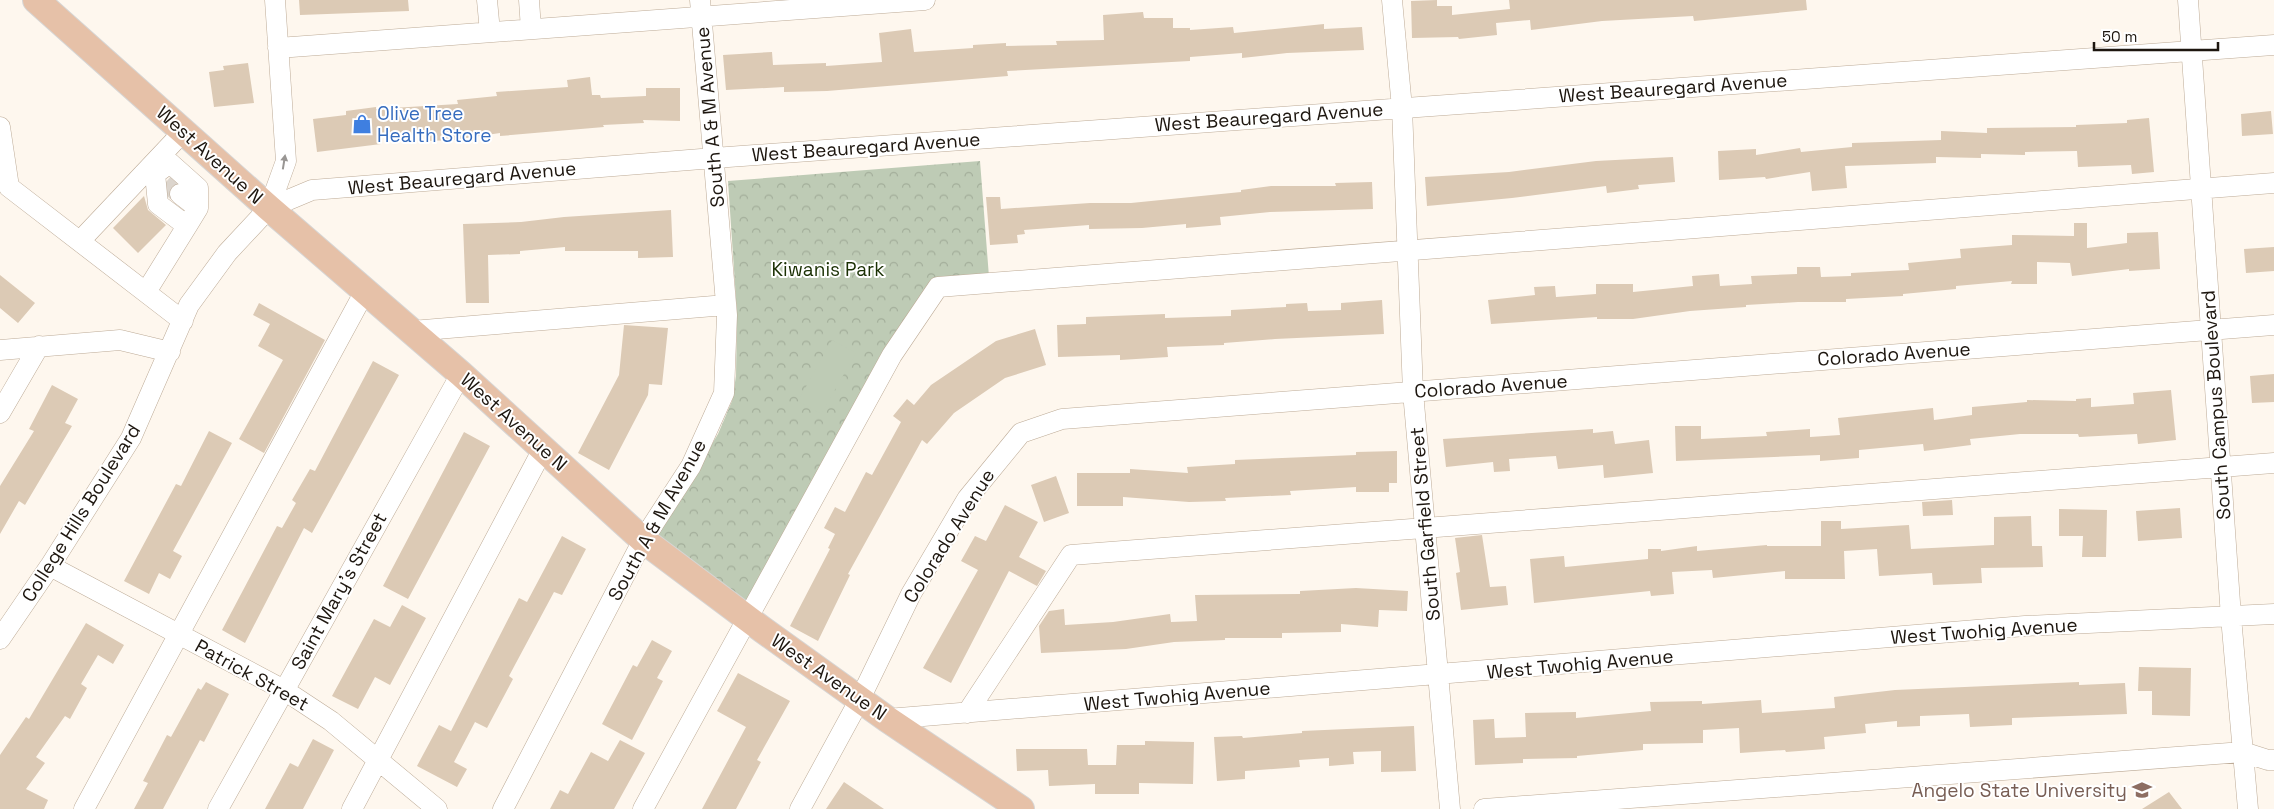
<svg xmlns="http://www.w3.org/2000/svg" width="2274" height="809" font-family="'Space Grotesk',sans-serif">
<style>
.forest{fill:url(#forest-crowns)}
.garden{fill:#becbb5}
.building{fill:#dccab5}
.lines{fill:none;stroke-linecap:round;stroke-linejoin:round}
.minor-tunnel{stroke:#dcd5cd;stroke-width:20;stroke-dasharray:20 10;stroke-linecap:butt}
.minor-casing{stroke:#bdab97;stroke-width:21}
.major-casing{stroke:#d6d5d4;stroke-width:28}
.minor{stroke:#fff;stroke-width:20}
.major{stroke:#e6c1a8;stroke-width:26}
.oneway{fill:#999693}
.labels{text-anchor:middle;dominant-baseline:central;stroke-width:4;stroke-linejoin:round;paint-order:stroke}
.street-label{font-size:19px;fill:#1d160f;stroke:#fff}
.shop-label{font-size:19px;fill:#366cbe;stroke:#fff;text-anchor:start}
.park-label{font-size:19px;fill:#1a3003;stroke:#fff}
.education-label{font-size:19px;fill:#785e54;stroke:#fff;text-anchor:end}
</style>
<defs>
<pattern id="forest-crowns" width="20" height="18" patternUnits="userSpaceOnUse" patternTransform="scale(1.25)"><rect width="20" height="18" fill="#becbb5"/><path d="M2 6a3 3 0 1 1 6 0M12 15a3 3 0 1 1 6 0" fill="none" stroke="#a3ae9a"/></pattern>
</defs>
<rect width="100%" height="100%" fill="#fef7ee"/>
<path class="forest" d="M980 161 989 277 933 283 747 613 658 534 718 434 732 401 736 376 737 314 728 181Z"/>
<path class="garden" d="M832 340 856 353 821 414 798 401Z"/>
<path class="building" d="M299 0H408L409 11 300 15Z
M1437 0V6H1452V15L1510 9 1509 0H1806L1807 10 1694 21 1693 16 1602 21 1531 30 1530 20 1496 23 1497 35 1459 39 1458 37 1412 38 1411 1Z
M1143 12 1144 18H1173V28H1190V30L1233 27 1234 33 1324 24V29L1362 27 1364 50 1287 53 1242 58V53L1190 57V61L1007 71 1008 76 827 91 784 92V87L726 90 723 55 772 52 773 65 826 63V66L882 62 879 33 911 29 914 52 973 48V45L1006 43V46L1057 45 1056 41 1104 40 1103 15Z
M248 63 254 103 214 107 209 72 224 70 223 66Z
M590 77 592 95H600L601 98 646 96V88H680V121L643 120 644 123 603 125 604 127 500 136V133L453 140 428 141 427 134 380 137 381 144 317 152 313 119 346 115V111L376 107V109L458 104 457 100 497 96 496 92 568 87 567 80Z
M2271 111 2273 134 2242 136 2241 114Z
M2149 118 2154 172 2132 174 2131 165 2078 167 2077 151 2025 152V155L1981 154V158L1936 157V163L1845 166 1847 188 1812 191 1810 172 1766 179 1765 177 1719 180 1718 151 1756 149V155L1800 148 1801 152 1852 147V143L1941 140V131L1987 133V128L2076 127V125L2127 123V120Z
M1673 157 1675 182 1638 185 1639 189 1607 193 1606 186 1512 198 1427 206 1425 177 1509 172 1596 161Z
M1372 182 1373 209 1270 212 1220 217 1221 225 1186 228V224L1142 228 1089 229V225L1024 230 1025 234 1017 235 1018 243 990 245 986 197H1000L1001 209 1090 203H1131L1241 192V190L1271 186H1336L1335 183Z
M144 196 148 210 166 225 138 253 113 228Z
M671 210 673 257 638 258V251H565V247L520 251V254L488 255 489 303H466L463 224 521 222 564 217Z
M2074 223H2087V248L2127 243V233L2158 232 2160 269 2129 271V269L2072 276 2070 263 2037 262V284H2011L2012 281 1956 286V289L1903 294V296L1846 299V302H1798L1746 305V307L1690 311 1633 319H1597V317L1491 324 1488 300 1535 295 1534 287 1555 286 1556 297 1596 294V284H1633V292L1693 286 1692 276 1719 274 1720 286 1752 284 1751 276 1797 274V267H1820L1821 277 1851 276V273L1909 270 1908 263 1961 258 1960 249 2012 245V235L2074 236Z
M2274 247V271L2246 273 2244 249Z
M0 275 35 303 18 323 0 308Z
M1382 300 1384 334 1275 339 1224 343V345L1167 347 1168 357 1120 360V355L1058 357 1057 325 1086 324V317L1165 314V318L1231 316V310L1286 307V304L1307 303 1308 311 1341 310V303Z
M259 303 325 340 264 453 239 439 283 360 258 346 270 324 253 315Z
M624 325 668 328 662 385 649 384 648 395 609 470 578 453 619 375Z
M1035 329 1046 365 1005 378 954 413 927 444 922 440 848 574 850 575 818 641 790 626 830 549 828 548 835 534 824 528 835 507 845 512 866 472 872 475 901 422 893 416 907 399 914 405 931 385 996 341Z
M373 361 399 375 312 533 304 528 245 643 222 630 277 526 282 528 296 503 292 500 310 469 315 471Z
M2274 374V402L2252 403 2250 376Z
M52 385 78 399 65 423 72 426 25 505 19 501 0 534V486L34 431 29 429Z
M2171 390 2176 440 2138 444 2137 434 2079 437 2078 434H2020L1970 439 1971 445 1924 451 1923 444 1859 450V458L1820 461V455L1676 461 1675 426H1701V439L1767 436 1766 432 1810 429V437L1840 435 1838 418 1933 408 1934 420 1972 415V407L2027 402V400L2076 401V399L2091 398V407L2134 404 2133 393Z
M1593 429V433L1613 431 1615 444 1649 440 1653 473 1604 478 1603 465 1558 469 1556 456 1509 459 1510 471 1494 472 1493 462 1446 467 1443 439Z
M209 431 232 443 173 551 182 556 170 579 159 573 149 594 124 581 176 484 181 486Z
M464 432 490 446 408 599 383 586Z
M1397 451V483H1389V492H1356V487L1290 491 1291 495 1225 498 1226 501 1189 502 1123 497V506H1077V473H1130V469L1188 473 1187 467 1235 464V460L1356 455V452Z
M1056 476 1069 513 1044 522 1031 485Z
M1952 500 1953 515 1923 516 1922 502Z
M1005 505 1038 522 1019 557 1046 571 1037 586 1009 571 951 683 923 668 978 570 961 561 975 536 986 541Z
M2180 508 2182 538 2138 541 2136 511Z
M2059 509 2107 510 2106 557H2082L2083 536H2059Z
M2031 516 2032 546H2042L2043 567 1981 568 1982 583 1933 585 1932 573 1879 576 1877 549 1844 551 1845 579H1785V571L1713 578 1712 570 1672 572 1674 594 1651 596 1650 591 1534 603 1530 559 1564 556 1565 567 1648 559V549H1661V551L1697 546V551L1767 545V546H1821V521H1841V529L1909 525 1911 549 1994 545V517Z
M1482 535 1490 587 1506 586 1508 605 1461 610 1456 573 1460 572 1455 538Z
M562 536 586 549 562 595 554 592 509 676 513 679 487 728 475 722 454 762 467 769 457 787 417 766 439 725 451 731 519 598 527 602Z
M1356 588 1408 591 1407 611 1379 610 1378 627 1341 624V632L1282 633V638H1225V640L1174 642 1126 649 1041 653 1039 626 1049 611 1064 609 1065 625 1113 622 1170 614 1171 622 1197 621 1195 595 1300 594V591Z
M402 605 426 618 390 685 375 677 358 709 332 696 374 619 390 627Z
M86 623 124 645 113 664 98 655 81 684 87 688 70 719 65 716 36 757 45 763 26 789 48 800 44 809H0V755L26 717 29 719Z
M652 640 672 651 657 678 663 681 632 740 602 724 633 665 637 667Z
M2139 667 2191 668 2190 716 2152 715V691H2138Z
M738 673 790 701 757 760 761 762 736 809H702L746 727 717 711Z
M206 682 229 694 204 742 200 740 163 809H134L148 783 143 781 167 735 171 737 198 688 201 690Z
M2079 682V685L2125 683 2127 714 2012 718V725L1970 727 1969 714 1920 716V726L1897 727V721L1865 724 1866 733 1824 737 1825 749 1786 752 1785 750 1740 753 1739 728 1703 730V743L1643 744V750L1577 756V758L1523 759V763L1475 765 1473 720 1494 719 1495 738 1526 737 1525 713 1576 712V718L1651 711 1650 702 1702 701V704L1761 700 1762 713 1835 708 1834 697 1895 690Z
M1414 726 1416 771 1381 772V751L1353 752 1354 764 1329 766V758L1299 760 1300 767 1245 771V779L1217 781 1214 737 1242 736 1243 738 1302 733V731Z
M313 739 334 750 303 809H265L290 763 298 767Z
M620 740 645 753 614 809H550L560 790 568 794 591 752 608 761Z
M1145 741 1194 742 1193 784 1139 783V794H1095V784L1049 786 1048 770 1017 771 1016 749H1087L1088 765H1116L1117 745H1145Z
M844 782 884 809H826Z
M2169 792 2182 809H2142Z"/>
<g class="lines">
<path class="minor-tunnel" d="M166 182 180 194"/>
<defs>
<path id="minor" d="M487 0 490 32
M529 0 531 29
M1392 0 1402 108 1413 392 1450 809
M2188 0 2231 617 2248 809
M278 48 925 0
M0 127 9 187 183 321
M180 194 198 208V188L170 163 155 174 158 204 187 226 198 208
M269 208 312 190 714 158 2274 45
M80 241 183 132
M146 292 187 226
M412 331 726 305
M0 350 120 340 170 352
M0 413 39 346
M50 566 284 690 331 721 437 809
M0 639 50 566 131 438 189 305 227 253 269 208 286 161 275 0
M967 713 1071 555 2274 463
M887 719 2025 626 2274 614
M84 809 365 291
M218 809 461 374
M352 809 543 449
M503 809 643 540 691 466 724 393 727 315 700 0
M643 809 892 355 938 287 2274 183
M800 809 860 699 911 594 967 499 1021 433 1062 419 2274 325
M1484 809 2243 752 2268 760H2274"/>
<path id="major" d="M36 0 269 208 461 374 643 540 763 630 887 719 1021 809"/>
</defs>
<use href="#minor" class="minor-casing"/>
<use href="#major" class="major-casing"/>
<use href="#minor" class="minor"/>
<use href="#major" class="major"/>
</g>
<defs><path id="oneway-solid" d="M-6-.8H1V-3.2L6.5 0L1 3.2V.8H-6Z" transform="scale(1.25)"/></defs>
<use class="oneway" href="#oneway-solid" transform="translate(284 162) rotate(-81)"/>
<defs>
<symbol id="shop-bare" viewBox="-9 -9 18 18"><path d="M-5-2.5h2.3a2.7 3.5 0 0 1 5.4 0H5L5.5 6h-11ZM-1.5-2.5h3a1.5 2.3 0 0 0-3 0Z" fill="#3f7fe0" stroke="#fff" stroke-width="2.5" paint-order="stroke"/></symbol>
<symbol id="university-bare" viewBox="-9 -9 18 18"><path d="M0-5L7-2L0 1L-7-2ZM-4 1L0 2.5L4 1V4Q0 6-4 4Z" fill="#8d6e63" stroke="#fff" stroke-width="2.5" paint-order="stroke"/></symbol>
</defs>
<g fill-rule="evenodd">
<use href="#shop-bare" x="348" y="110" width="28" height="28"/>
<use href="#university-bare" x="2128" y="776" width="28" height="28"/>
</g>
<g class="labels">
<g class="street-label">
<text transform="translate(1673 88) rotate(-4)">West Beauregard Avenue</text>
<text transform="translate(710 117) rotate(-95)">South A &amp; M Avenue</text>
<text transform="translate(1269 117) rotate(-4)">West Beauregard Avenue</text>
<text transform="translate(866 147) rotate(-4)">West Beauregard Avenue</text>
<text transform="translate(210 155) rotate(42)">West Avenue N</text>
<text transform="translate(462 178) rotate(-5)">West Beauregard Avenue</text>
<text transform="translate(1894 354) rotate(-4)">Colorado Avenue</text>
<text transform="translate(1491 386) rotate(-4)">Colorado Avenue</text>
<text transform="translate(2216 405) rotate(-94)">South Campus Boulevard</text>
<text transform="translate(514 422) rotate(42)">West Avenue N</text>
<text transform="translate(81 513) rotate(-58)">College Hills Boulevard</text>
<text transform="translate(657 520) rotate(-61)">South A &amp; M Avenue</text>
<text transform="translate(1425 524) rotate(-95)">South Garfield Street</text>
<text transform="translate(949 536) rotate(-58)">Colorado Avenue</text>
<text transform="translate(339 591) rotate(-61)">Saint Mary's Street</text>
<text transform="translate(1984 631) rotate(-4)">West Twohig Avenue</text>
<text transform="translate(1580 664) rotate(-5)">West Twohig Avenue</text>
<text transform="translate(252 675) rotate(29)">Patrick Street</text>
<text transform="translate(829 677) rotate(35)">West Avenue N</text>
<text transform="translate(1177 696) rotate(-5)">West Twohig Avenue</text>
</g>
<g class="shop-label">
<text x="377" y="113">Olive Tree<tspan x="377" dy="22">Health Store</tspan></text>
</g>
<g class="park-label">
<text x="828" y="269">Kiwanis Park</text>
</g>
<g class="education-label">
<text x="2127" y="790">Angelo State University</text>
</g>
</g>
<path d="M2094 42v8h124v-8" fill="none" stroke="#1d160f" stroke-width="2.5"/>
<text x="2102" y="42" font-size="15" fill="#1d160f" stroke="#ffffff" stroke-width="4" paint-order="stroke">50 m</text>
</svg>
